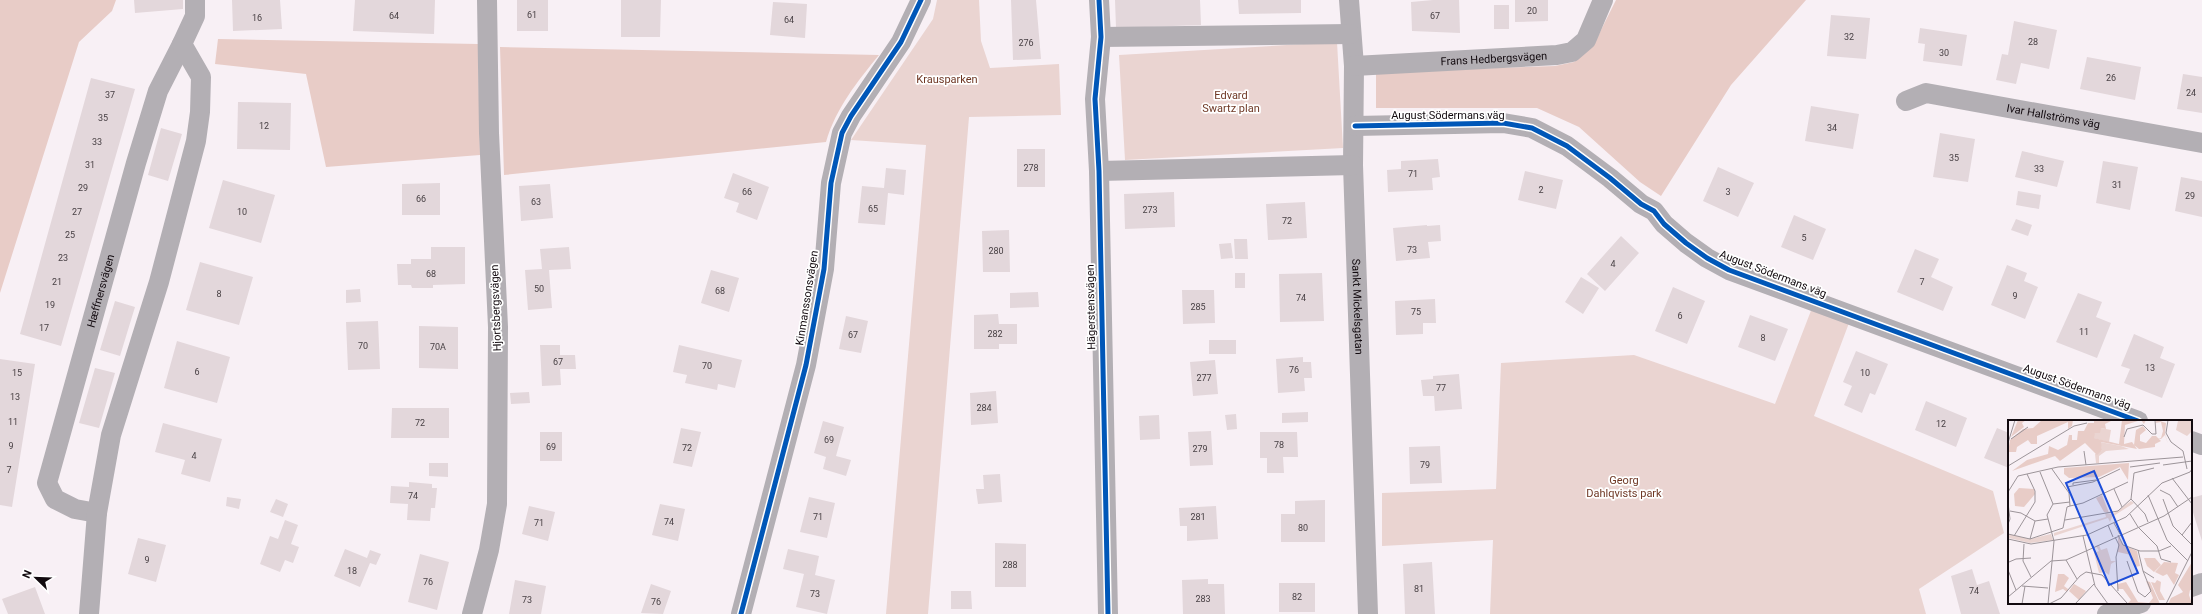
<svg xmlns="http://www.w3.org/2000/svg" width="2202" height="614" font-family="Roboto,sans-serif">
<style>
.green{fill:#ead4d1}
.forest{fill:#e8ccc7}
.building{fill:#e3d7db}
.lines{fill:none;stroke-linecap:round;stroke-linejoin:round}
.street{stroke:#b3afb4;stroke-width:20}
.cycleway-casing{stroke:#fff;stroke-width:8}
.cycleway{stroke:#0057b8;stroke-width:5}
.labels{text-anchor:middle;dominant-baseline:central;stroke-width:3.5;stroke-linejoin:round;paint-order:stroke}
.number-label{font-size:9px;fill:#484044}
.street-label{font-size:11px;fill:#120a0f;stroke:#fff}
.park-label{font-size:11px;fill:#6f3825;stroke:#fff}
.inset-road{fill:none;stroke:#9c9499;stroke-width:1}
.view{fill:#1d4ed8;fill-opacity:0.15;stroke:#1d4ed8;stroke-width:2}
.inset-edge{fill:none;stroke:#120a0f;stroke-width:2}
</style>
<rect width="100%" height="100%" fill="#f8f0f5"/>
<path class="green" d="M937 0H979L981 41 990 68 1059 64 1061 115 969 117 928 614H886L926 145 851 140 933 19Z
M1337 42 1343 148 1125 160 1119 55Z
M1812 308 1849 323 1814 416 1993 491 2004 533 1919 589 1926 614H1490L1493 540 1382 546V493L1496 489 1501 363 1634 355 1775 404Z"/>
<path class="forest" d="M0 0H116L112 11 79 42 0 293Z
M1616 0H1806L1731 85 1661 196 1640 182 1579 127 1537 108H1376V72L1555 66 1574 62 1594 44Z
M218 39 478 44 480 155 326 167 306 74 215 64Z
M500 47 879 55C857 82 836 108 826 142L504 175Z"/>
<path class="building" d="M134 0H183V9L135 13Z
M232 0H280L282 29 233 31Z
M355 0H435L434 34 353 31Z
M517 0H548V31H517Z
M621 0H661L660 37H621Z
M1011 0H1036L1041 59 1013 60Z
M1115 0H1200L1201 25 1116 28Z
M1238 0H1301V13L1239 14Z
M1433 0H1459L1460 33 1412 31 1411 2Z
M1515 0H1548V21L1515 22Z
M773 2 807 4 805 38 770 35Z
M1494 5H1509V29H1494Z
M1831 15 1870 18 1866 59 1827 56Z
M2014 21 2057 30 2049 69 2021 63 2016 84 1996 80 2002 54 2008 55Z
M1920 28 1967 35 1962 66 1923 61 1925 44 1918 43Z
M2087 57 2141 67 2135 100 2080 89Z
M2183 74 2202 77V113L2177 109Z
M91 78 135 89 61 346 20 334Z
M238 102 291 103 290 150 237 149Z
M1811 106 1859 114 1853 149 1805 141Z
M161 128 182 134 168 181 148 175Z
M1940 133 1975 139 1968 182 1933 177Z
M1017 149H1045V187H1017Z
M2022 151 2064 161 2057 187 2015 177Z
M1438 159 1440 177 1432 178 1433 190 1388 192 1387 170 1401 169V161Z
M2103 161 2138 167 2130 210 2096 203Z
M1718 167 1754 183 1738 217 1703 201Z
M886 168 906 170 904 195 888 193 885 225 858 223 862 186 884 188Z
M1525 171 1563 180 1556 209 1518 200Z
M733 173 769 187 757 220 736 212 739 203 724 198Z
M2181 177 2202 181V217L2175 211Z
M223 180 275 195 261 243 209 228Z
M440 183V215H402V184Z
M550 184 553 218 521 221 519 186Z
M2018 191 2041 195 2039 209 2016 205Z
M1174 192 1175 227 1125 229 1124 194Z
M1305 202 1307 238 1268 240 1266 204Z
M1794 215 1826 229 1813 260 1781 247Z
M2016 219 2032 225 2028 236 2011 230Z
M1427 225V226L1440 225 1441 241 1428 242 1430 258 1396 261 1393 228Z
M1009 230 1010 272H983L982 231Z
M1621 236 1639 253 1605 291 1587 274Z
M1234 239H1247L1248 259H1235Z
M1231 243 1233 258 1221 259 1219 244Z
M431 247H465V284L433 285V288H412L411 285H398L397 264H411V259H431Z
M569 247 571 269 549 270 552 308 528 310 525 270 542 269 540 249Z
M1915 249 1939 259 1931 277 1953 287 1943 311 1897 292Z
M200 262 253 277 239 325 186 310Z
M2007 265 2027 273 2024 281 2038 287 2025 319 1991 305Z
M711 270 739 278 729 312 701 303Z
M1235 273H1245V288H1235Z
M1322 273 1324 321 1280 322 1279 274Z
M1581 277 1599 288 1583 314 1565 302Z
M1673 287 1705 301 1687 344 1655 331Z
M360 289 361 302 346 303V290Z
M1182 290H1214L1215 323 1183 324Z
M1038 292 1039 307 1010 308V293Z
M2078 293 2102 302 2096 317 2111 323 2097 358 2056 342Z
M1435 299 1436 323H1423V334L1396 335 1395 301Z
M115 301 135 307 120 356 100 350Z
M998 314 999 324H1017V344H999V349H974V315Z
M1750 315 1788 329 1775 361 1738 347Z
M846 316 868 321 861 353 839 349Z
M378 321 380 369 348 370 346 322Z
M419 326 458 327V369L419 368Z
M2134 334 2164 347 2160 358 2175 364 2162 398 2124 383 2130 369 2121 366Z
M1209 340H1236V354H1209Z
M177 341 230 357 217 403 164 388Z
M540 345H560V355H575L576 369H560L561 385 542 386Z
M679 345 742 360 735 388 718 384 717 390 685 383 687 375 673 372Z
M1856 351 1888 364 1875 395 1870 393 1862 413 1844 405 1852 386 1843 382Z
M1303 357V362H1311L1312 378H1304L1305 391 1278 393 1276 359Z
M0 359 35 364 12 507 0 505Z
M1215 360 1218 394 1193 396 1190 362Z
M95 368 115 373 99 428 79 423Z
M1459 374 1462 409 1435 411 1434 396H1423L1421 380 1433 379V376Z
M996 391 998 423 971 425 970 393Z
M529 392 530 403 511 404 510 393Z
M1926 401 1967 418 1956 447 1915 430Z
M392 408H449V438H391Z
M1308 412V422L1282 423V413Z
M1236 414 1237 429 1227 430 1225 415Z
M1159 415 1160 439 1140 440 1139 416Z
M823 421 844 427 836 456 851 460 846 476 823 469 826 457 814 453Z
M163 423 222 439 210 482 181 474 185 460 155 452Z
M681 428 701 432 692 467 673 463Z
M1997 428 2009 433V468L1984 458Z
M1211 431 1213 465 1190 466 1188 432Z
M540 432H562V461H540Z
M1260 432H1297L1298 457H1283L1284 473H1267V458H1260Z
M1440 446 1442 483 1410 484 1409 447Z
M429 463H448V477L429 476Z
M1000 474 1002 502 978 504 976 489H984L983 475Z
M409 482 432 484V488H437L435 508H431L430 521 407 520 408 504 390 503 391 486 409 487Z
M2202 495V541L2191 506V498Z
M227 497 241 499 239 509 226 506Z
M809 497 835 503 827 538 800 532Z
M276 499 288 504 283 517 270 512Z
M1325 500V542H1281V514H1295V501Z
M660 504 685 509 678 541 652 535Z
M529 506 555 512 548 541 522 534Z
M1216 506 1218 539 1187 541V526H1180L1179 508Z
M285 520 298 525 291 544 299 547 293 563 285 560 280 572 260 564 270 536 278 539Z
M138 538 166 545 156 582 128 574Z
M995 543 1026 544V587H995Z
M345 549 367 558 370 550 381 554 376 565 370 563 360 587 334 576Z
M788 549 819 556 815 575 835 580 827 614 796 607 804 574 783 569Z
M420 554 449 562 437 610 408 602Z
M1432 562 1435 614H1405L1403 564Z
M1972 569 1977 585 1989 581 2000 614H1961L1951 576Z
M1208 579V584H1224L1225 614H1183L1182 580Z
M515 580 546 586 541 614H509Z
M1279 583H1315V612H1279Z
M651 584 671 591 663 614 641 613Z
M35 587 45 614H8L2 599Z
M951 591H971L972 609H951Z"/>
<g class="lines">
<g class="street">
<path d="M1099 0 1101 37 1095 99 1099 171 1108 614"/>
<path id="s1" d="M1349 0 1354 66 1353 165 1368 614"/>
<path d="M1101 37 1350 34"/>
<path id="s2" d="M1354 66 1557 55 1572 52 1586 40 1603 0"/>
<path id="s3" d="M1906 101 1926 93 2202 143"/>
<path d="M1355 126 1503 123 1532 128 1567 146 1610 178 1641 204 1654 211 1664 224 1686 243 1707 258 1729 270 2138 421"/>
<path d="M1099 171 1353 165"/>
<path d="M2191 441 2202 445"/>
<path id="s4" d="M97 513 75 509 55 499 47 483 136 163 158 91 182 44"/>
<path d="M2191 587 2202 583"/>
<path d="M89 614 97 513 111 435 159 282 196 141 200 112 201 77 182 44 195 16V0"/>
<path d="M472 614 489 550 497 504 498 327 489 133 487 0"/>
<path d="M741 614 806 365 824 269 831 183 842 133 851 116 901 42 921 0"/>
<path d="M2107 614 2141 603"/>
</g>
<defs>
<path id="cycleway" d="M1099 0 1101 37 1095 99 1099 171 1108 614
M1355 126 1503 123 1532 128 1567 146 1610 178 1641 204 1654 211 1664 224 1686 243 1707 258 1729 270 2138 421
M741 614 806 365 824 269 831 183 842 133 851 116 901 42 921 0"/>
</defs>
<use href="#cycleway" class="cycleway-casing"/>
<use href="#cycleway" class="cycleway"/>
</g>
<g class="labels">
<g class="number-label">
<text x="1532" y="11">20</text>
<text x="532" y="15">61</text>
<text x="394" y="16">64</text>
<text x="1435" y="16">67</text>
<text x="257" y="18">16</text>
<text x="789" y="20">64</text>
<text x="1849" y="37">32</text>
<text x="2033" y="42">28</text>
<text x="1026" y="43">276</text>
<text x="1944" y="53">30</text>
<text x="2111" y="78">26</text>
<text x="2191" y="93">24</text>
<text x="110" y="95">37</text>
<text x="103" y="118">35</text>
<text x="264" y="126">12</text>
<text x="1832" y="128">34</text>
<text x="97" y="142">33</text>
<text x="1954" y="158">35</text>
<text x="90" y="165">31</text>
<text x="1031" y="168">278</text>
<text x="2039" y="169">33</text>
<text x="1413" y="174">71</text>
<text x="2117" y="185">31</text>
<text x="83" y="188">29</text>
<text x="1541" y="190">2</text>
<text x="747" y="192">66</text>
<text x="1728" y="192">3</text>
<text x="2190" y="196">29</text>
<text x="421" y="199">66</text>
<text x="536" y="202">63</text>
<text x="873" y="209">65</text>
<text x="1150" y="210">273</text>
<text x="77" y="212">27</text>
<text x="242" y="212">10</text>
<text x="1287" y="221">72</text>
<text x="70" y="235">25</text>
<text x="1804" y="238">5</text>
<text x="1412" y="250">73</text>
<text x="996" y="251">280</text>
<text x="63" y="258">23</text>
<text x="1613" y="264">4</text>
<text x="431" y="274">68</text>
<text x="57" y="282">21</text>
<text x="1922" y="282">7</text>
<text x="539" y="289">50</text>
<text x="720" y="291">68</text>
<text x="219" y="294">8</text>
<text x="2015" y="296">9</text>
<text x="1301" y="298">74</text>
<text x="50" y="305">19</text>
<text x="1198" y="307">285</text>
<text x="1416" y="312">75</text>
<text x="1680" y="316">6</text>
<text x="44" y="328">17</text>
<text x="2084" y="332">11</text>
<text x="995" y="334">282</text>
<text x="853" y="335">67</text>
<text x="1763" y="338">8</text>
<text x="363" y="346">70</text>
<text x="438" y="347">70A</text>
<text x="558" y="362">67</text>
<text x="707" y="366">70</text>
<text x="2150" y="368">13</text>
<text x="1294" y="370">76</text>
<text x="197" y="372">6</text>
<text x="17" y="373">15</text>
<text x="1865" y="373">10</text>
<text x="1204" y="378">277</text>
<text x="1441" y="388">77</text>
<text x="15" y="397">13</text>
<text x="984" y="408">284</text>
<text x="13" y="422">11</text>
<text x="420" y="423">72</text>
<text x="1941" y="424">12</text>
<text x="829" y="440">69</text>
<text x="1279" y="445">78</text>
<text x="11" y="446">9</text>
<text x="551" y="447">69</text>
<text x="687" y="448">72</text>
<text x="1200" y="449">279</text>
<text x="194" y="456">4</text>
<text x="1425" y="465">79</text>
<text x="9" y="470">7</text>
<text x="413" y="496">74</text>
<text x="818" y="517">71</text>
<text x="1198" y="517">281</text>
<text x="669" y="522">74</text>
<text x="539" y="523">71</text>
<text x="1303" y="528">80</text>
<text x="147" y="560">9</text>
<text x="1010" y="565">288</text>
<text x="352" y="571">18</text>
<text x="428" y="582">76</text>
<text x="1419" y="589">81</text>
<text x="1974" y="591">74</text>
<text x="815" y="594">73</text>
<text x="1297" y="597">82</text>
<text x="1203" y="599">283</text>
<text x="527" y="600">73</text>
<text x="656" y="602">76</text>
</g>
<g class="street-label">
<text stroke="none"><textPath href="#s2" startOffset="140">Frans Hedbergsvägen</textPath></text>
<text x="1448" y="115">August Södermans väg</text>
<text stroke="none"><textPath href="#s3" startOffset="151">Ivar Hallströms väg</textPath></text>
<text transform="translate(1773 274) rotate(21)">August Södermans väg</text>
<text stroke="none"><textPath href="#s4" startOffset="262">Hæffnersvägen</textPath></text>
<text transform="translate(807 298) rotate(-81)">Kinmanssonsvägen</text>
<text transform="translate(1091 307) rotate(-91)">Hägerstensvägen</text>
<text stroke="none"><textPath href="#s1" startOffset="307">Sankt Mickelsgatan</textPath></text>
<text transform="translate(496 308) rotate(-92)">Hjortsbergsvägen</text>
<text transform="translate(2077 387) rotate(20)">August Södermans väg</text>
</g>
<g class="park-label">
<text x="947" y="79">Krausparken</text>
<text x="1231" y="95">Edvard<tspan x="1231" dy="13">Swartz plan</tspan></text>
<text x="1624" y="480">Georg<tspan x="1624" dy="13">Dahlqvists park</tspan></text>
</g>
</g>
<g transform="translate(2008 420)">
<rect width="184" height="184" fill="#f8f0f5"/>
<path d="M184 0V11L179 16 168 10 170 1ZM93 8 103 10 101 22 85 18 86 14ZM92 22 113 26 121 29 98 31 91 36V43H88L87 34 94 30ZM123 81 126 83 104 97 102 102 100 98 46 116V113L98 97 97 93 105 94ZM0 114 22 119 43 114 45 120 22 123 1 118ZM91 125 93 130 99 128 103 141H108L103 144 101 155 97 152 91 153 86 133 91 131 88 126Z" fill="#ead4d1"/>
<path d="M10 0H18L14 3 16 7 3 17ZM34 0H65L64 6 60 9V2L29 16V24H23L20 20 9 27 8 32H0L2 20 15 9 25 8ZM86 0H105L97 4 98 9 93 8 92 13H87L86 18 111 24 114 0H138L136 4 133 0 117 5 116 24 124 22 129 29 93 22 94 30 89 35 77 23 52 41 47 36 4 51 19 40 40 34 41 26 50 30 59 25 61 15H64V20H69L70 11H76L80 3H86ZM149 0 158 3 157 14 160 24 157 15 153 19 150 18H153L155 11 153 2 147 3ZM135 6 138 10 132 15V21L138 23 144 16H148L153 21 147 24V27L131 29 126 25 128 10ZM121 43 120 60 112 47 91 57 61 58 56 54V48ZM11 68 26 69 27 74 16 87 7 86 6 74ZM94 75 101 93 96 92 88 78ZM110 116 115 125 129 131 132 146 127 147 123 135 110 132ZM136 138H147L153 145 146 152 139 146ZM156 142 170 143 167 153 171 155 166 165 159 154 155 156 147 152ZM184 142V170H182L181 175 184 184H160L163 178 175 172 170 165ZM50 154H56L61 158 56 166 60 169 59 172 55 169 47 172ZM149 160 153 162 152 171 157 180H151L143 162 147 163ZM138 161 142 162 152 184H123L120 183 123 180 115 169H110V164L118 162 130 182 141 183 145 178ZM66 164 78 171 71 180 61 171Z" fill="#e8ccc7"/>
<path class="inset-road" d="M160 0 158 13 163 22 175 31 179 49M116 17 119 9 135 5 144 14H148L147 0M3 19 20 7M0 23 7 0M76 31 78 45M155 45 184 41M0 46 66 6 79 3M122 47 152 43M32 52 45 84 39 95 46 121 40 184M164 58 184 84M65 65V63L88 60M59 67 85 62 112 49M106 69 114 87M152 70 162 75 170 87M0 72 10 56 50 47 175 37M140 75 159 120 180 141M123 79 137 94 140 102M155 79 165 106 184 125M0 83 2 99 0 104M45 84 62 82M62 86 75 83 120 62M2 91 13 93 27 101 40 99M122 94 130 107 149 126 153 139 163 142M57 100 110 91 123 79 126 53 146 48M106 103 112 114M100 105 105 117M0 114 22 119 55 108 59 87 62 86 61 73 44 49M110 115 115 125 132 131H151L163 126M174 115 184 102M6 116 27 82V71L19 54M75 116 87 166 100 184M107 117 111 125 108 137 110 171M0 119 23 124 79 115 118 97 154 63 182 52 184 49M22 119 27 101M16 124 15 141 23 157M130 130 135 151 146 158M58 140 69 159M119 141 130 172 137 177 143 171 135 151M1 142 8 139 23 138M0 150 8 170M14 166 40 168M0 177 43 141 58 140 156 96 184 77M14 184 17 166M41 184 53 178 72 156 78 152 94 155 119 183M67 184 86 164M158 184 184 132"/>
<path class="view" d="M86 51 130 153 101 165 58 63Z"/>
<rect width="184" height="184" class="inset-edge"/>
</g>
<g transform="translate(36 578) rotate(293)" stroke="#ffffff" stroke-width="3" paint-order="stroke">
<path d="M0-3L7 15L0 10L-7 15Z" fill="#120a0f"/>
<text y="-6" font-size="11" font-weight="bold" text-anchor="middle" fill="#120a0f">N</text>
</g>
</svg>
